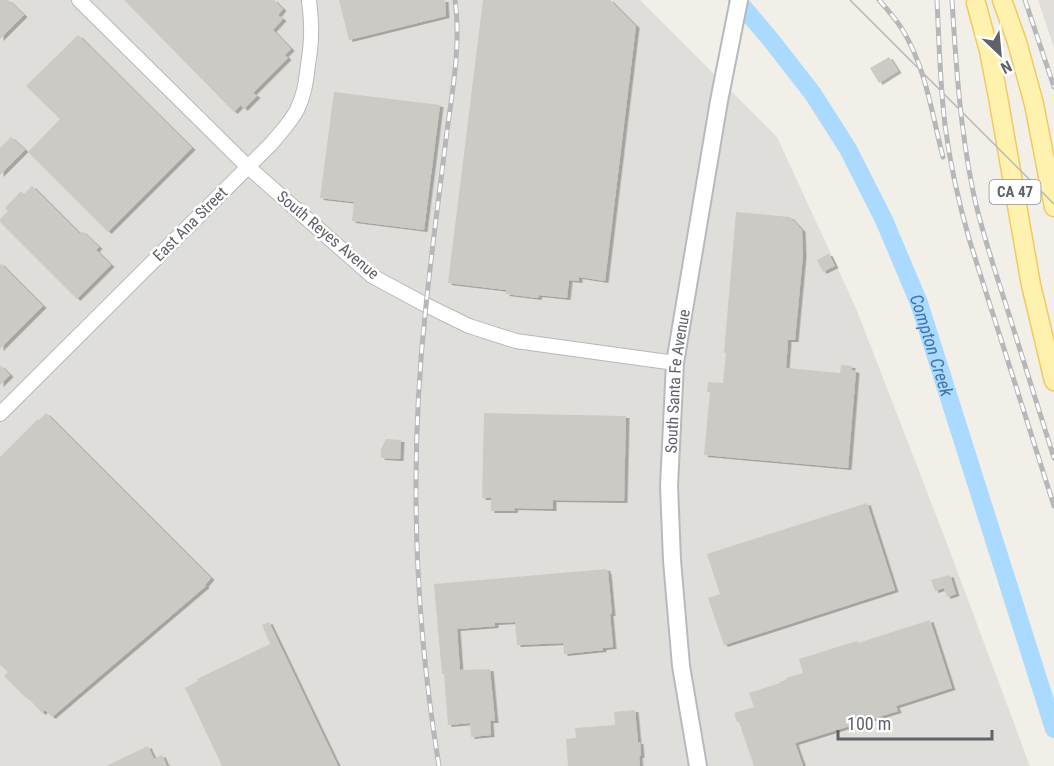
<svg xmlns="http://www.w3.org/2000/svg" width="1054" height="766" font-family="'Roboto Condensed',sans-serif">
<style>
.industrial{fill:#e0deda}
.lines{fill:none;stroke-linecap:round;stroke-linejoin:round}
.river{stroke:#aadaff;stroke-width:18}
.building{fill:#cccac5;filter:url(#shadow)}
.tertiary-casing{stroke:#b5b8bc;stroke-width:16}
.secondary-casing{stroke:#b6babf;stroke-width:20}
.primary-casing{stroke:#f2c960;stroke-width:21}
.tertiary{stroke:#fff;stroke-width:14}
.secondary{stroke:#fff;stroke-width:16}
.primary{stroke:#fff2af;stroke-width:18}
.tram{stroke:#b6b7b8;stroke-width:1.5}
.rail-casing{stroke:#b6b7b8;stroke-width:5}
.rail{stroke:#fff;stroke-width:3;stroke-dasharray:9;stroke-linecap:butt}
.labels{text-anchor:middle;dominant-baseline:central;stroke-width:5;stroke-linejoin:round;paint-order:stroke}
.shield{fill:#fff;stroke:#8f9295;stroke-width:1.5}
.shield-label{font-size:15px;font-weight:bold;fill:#5f6368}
.street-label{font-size:16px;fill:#5f6368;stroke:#fff}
.water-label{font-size:18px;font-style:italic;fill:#4174aa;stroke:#fff}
</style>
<defs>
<filter id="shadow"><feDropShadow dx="3.5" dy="2" stdDeviation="0" flood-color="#0004"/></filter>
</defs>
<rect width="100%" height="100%" fill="#f1efe8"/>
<path class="industrial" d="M0 0H640L777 137 856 308 946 541 1030 766H0Z
M1038 0H1054V48Z"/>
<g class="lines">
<path class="river" id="s1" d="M737 0 771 40 813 94 848 149 884 220 919 303 1054 729"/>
</g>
<path class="building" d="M0 0H8L24 15 0 39Z
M124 0H274L283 9 278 15 283 19 273 30 291 49 285 55 288 58 253 93 257 96 244 109 241 105 234 112Z
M339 0H445L446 16 349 40Z
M483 0H610L636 26 605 281 579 277V281L569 280 567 298 539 295 538 298 506 294V290L448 283Z
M78 35 192 148 108 232 28 152 60 119 26 86Z
M889 57 898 71 879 83 870 68Z
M334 92 440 105 424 230 352 221 354 202 320 198Z
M11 137 25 150 0 175V148Z
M32 186 80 234 82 231 99 247 96 250 111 265 77 299 0 222V219L8 211 5 208 21 191 24 194Z
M736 212 790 217 802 230 803 255 795 340H788L786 368 840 373 841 365 852 366V370L856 371 848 468 704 455 710 392H707L708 382 723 383 726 353H724Z
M828 254H829L835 266 823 272 817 260Z
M0 263 43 306 0 349Z
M0 365 10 375 0 385Z
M46 413 211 578 205 585 206 586 52 717 45 710 42 713 27 697 26 698 4 676 8 672 0 665V457L38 419 39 420Z
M484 413 626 416 624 501 553 500V509L515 508 514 511H491V498H482Z
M386 439 401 440 400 459 381 458V449Z
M867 503 895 590 724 645 708 598 720 594 707 554Z
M607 569V572H608L612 614H610L613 647 603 648V650L564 654 563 643 517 645 515 622 495 623V626L457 629 460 670 490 669 495 721H490L491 735 471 737 470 723 448 725 444 674H442L434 584Z
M950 575 956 594 947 597 944 588 935 591 931 580Z
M930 620 952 688 896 706 898 711 795 743 803 766H754L739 722H737L734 713 754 707 749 693 780 683 779 682 786 680V678L803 673 799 659 857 641 858 643Z
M269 622 338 766H222L185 688 198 681 197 679 270 644 262 625Z
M635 710 638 742H640L641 756H639L640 766H568L566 739 576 738 575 728 615 725 614 712Z
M148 746 154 759 162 755 167 766H106Z"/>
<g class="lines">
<defs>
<path id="tertiary" d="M79 0 247 166 372 276 426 305 469 326 516 341 675 363
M0 414 271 144C280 133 290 123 297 110 304 96 306 82 308 65 312 41 312 25 309 0"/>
<g id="secondary">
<path id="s2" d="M698 766 681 666 672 560 669 486 675 363 719 101 739 0"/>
</g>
<path id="primary" d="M1002 0 1017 42 1034 104 1054 207
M976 3 989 51 998 97 1031 285 1054 381"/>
</defs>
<use href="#tertiary" class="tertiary-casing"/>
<use href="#secondary" class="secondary-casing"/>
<use href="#primary" class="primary-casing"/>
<use href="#tertiary" class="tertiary"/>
<use href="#secondary" class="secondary"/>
<use href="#primary" class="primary"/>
<path class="tram" d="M850 0 1054 204"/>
<defs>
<path id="rail" d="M879 0C887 9 896 19 902 29 926 67 932 115 943 157
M937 0C939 42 940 83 945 125 950 164 959 204 970 242L1054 506
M952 0C956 64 960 128 973 191 981 230 994 267 1006 305 1022 356 1038 407 1054 458
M1025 0 1054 87
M439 766C414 614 409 459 426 306 432 247 440 189 447 131 453 88 461 43 455 0"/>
</defs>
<use href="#rail" class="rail-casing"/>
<use href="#rail" class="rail"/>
</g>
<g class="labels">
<rect class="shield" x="989.5" y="180" width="51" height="24" rx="4.5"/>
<g class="shield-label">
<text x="1015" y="192">CA 47</text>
</g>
<g class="street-label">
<text transform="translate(190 224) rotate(-45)">East Ana Street</text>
<text transform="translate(328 235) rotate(40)">South Reyes Avenue</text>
<text stroke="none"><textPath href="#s2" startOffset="387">South Santa Fe Avenue</textPath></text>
</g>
<g class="water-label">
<text stroke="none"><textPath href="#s1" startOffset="400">Compton Creek</textPath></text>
</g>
</g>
<g transform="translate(1000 54) rotate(154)" stroke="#ffffff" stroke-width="4.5" paint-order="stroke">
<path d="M0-4.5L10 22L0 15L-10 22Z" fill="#5f6368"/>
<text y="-9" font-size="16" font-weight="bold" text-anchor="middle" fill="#5f6368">N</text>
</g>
<path d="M838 730v9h154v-9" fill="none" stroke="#5f6368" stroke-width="3"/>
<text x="847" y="730" font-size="18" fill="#5f6368" stroke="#ffffff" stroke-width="4.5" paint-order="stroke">100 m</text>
</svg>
